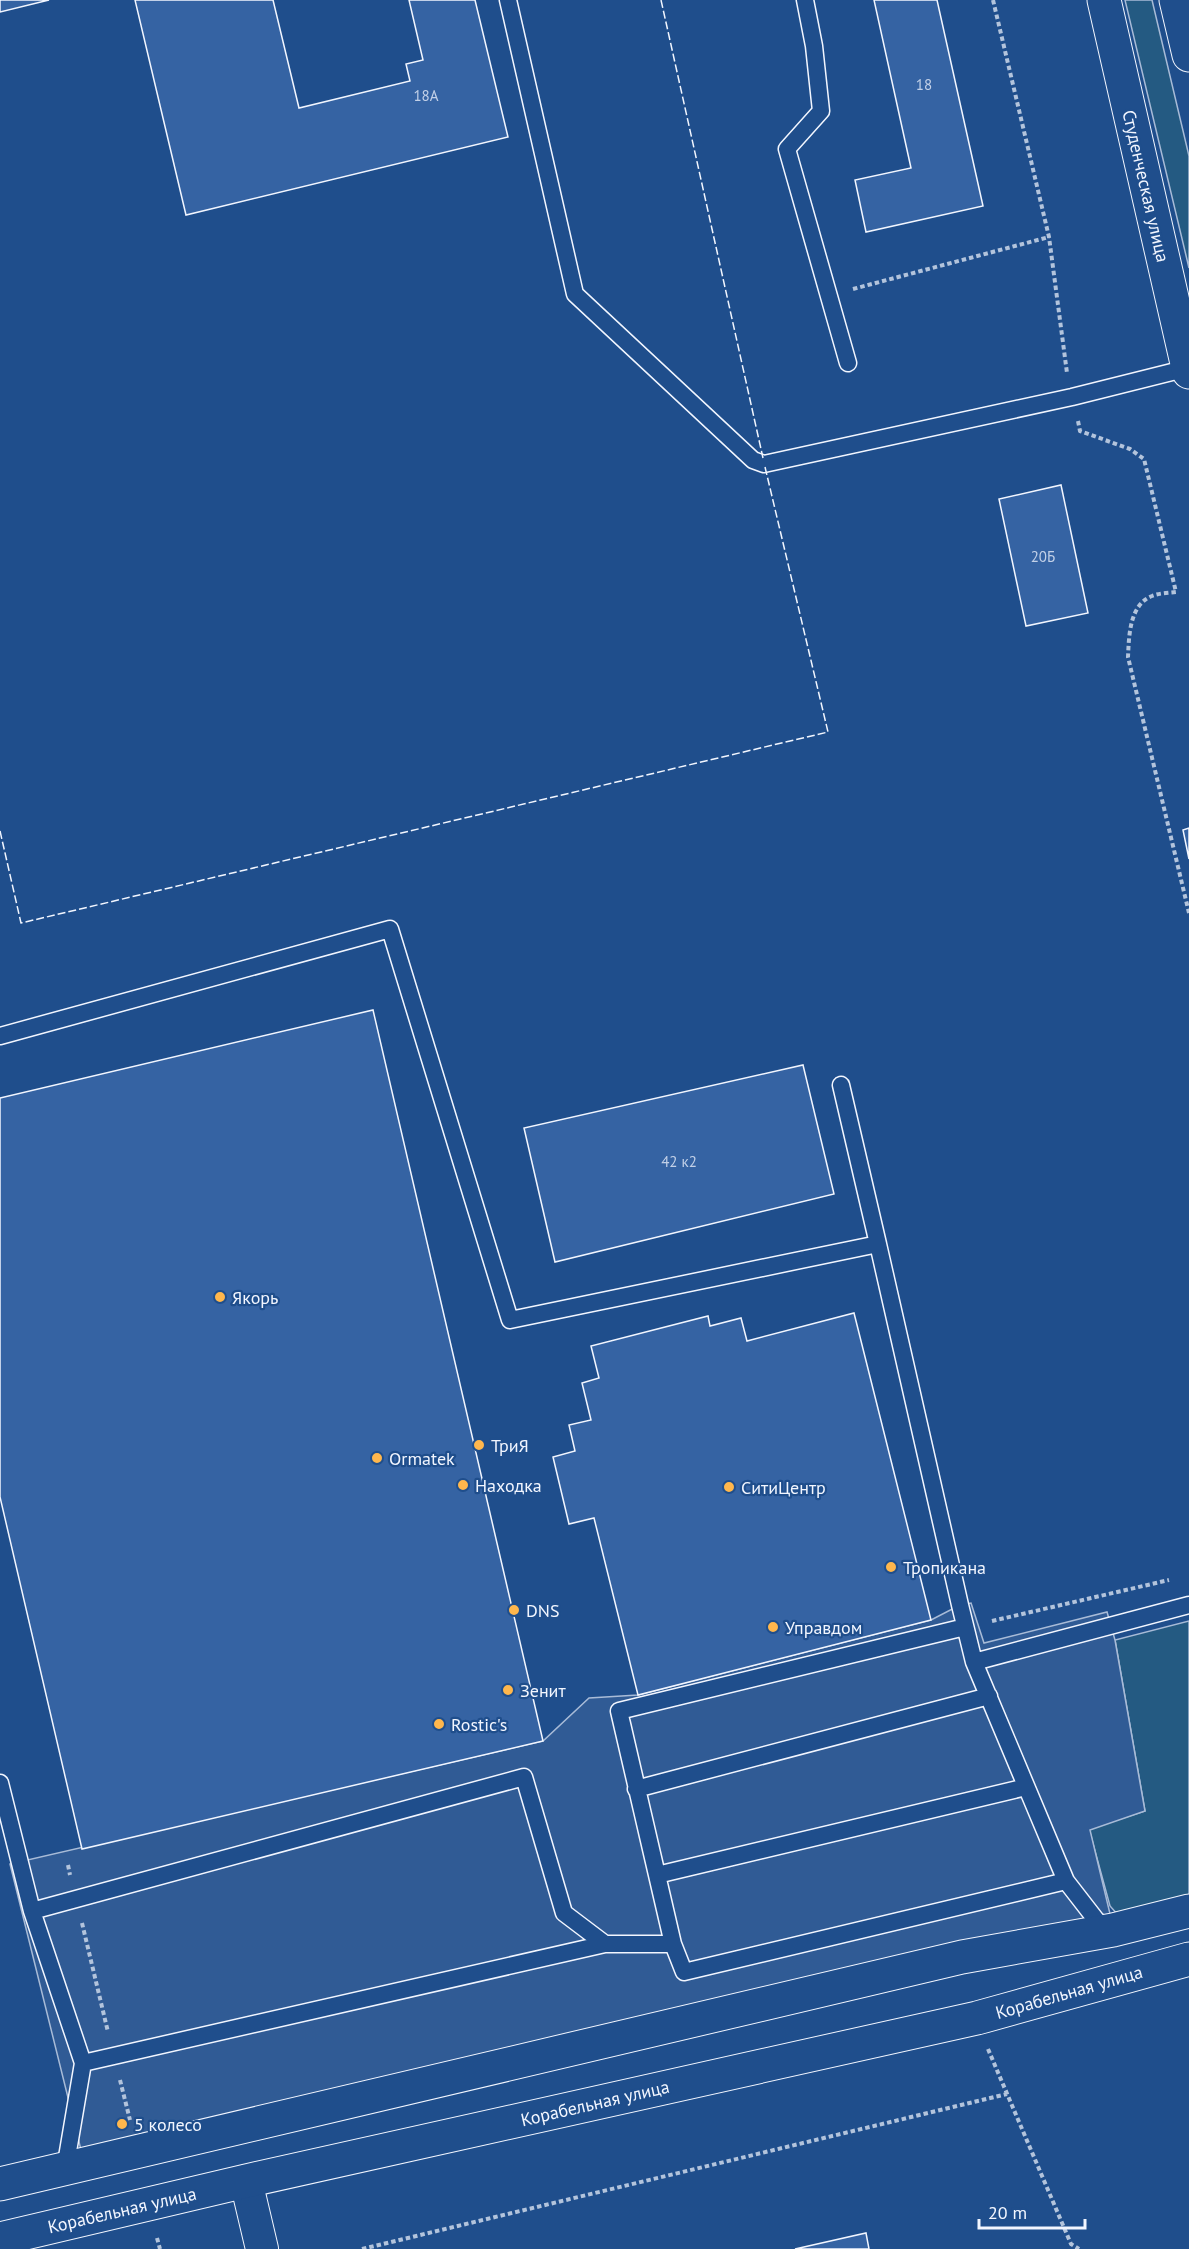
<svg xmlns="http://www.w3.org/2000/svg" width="1189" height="2249" font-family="'PT Sans',sans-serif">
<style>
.green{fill:#245a82;stroke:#a8bbd7;stroke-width:1.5}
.parking{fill:#305b95;stroke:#a8bbd7;stroke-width:1.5}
.building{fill:#3563a3;stroke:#f2f6ff;stroke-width:1.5}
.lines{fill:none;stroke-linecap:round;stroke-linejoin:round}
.service-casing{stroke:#f2f6ff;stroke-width:19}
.minor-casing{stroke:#f2f6ff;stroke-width:34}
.tertiary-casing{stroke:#f2f6ff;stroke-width:35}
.secondary-casing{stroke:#f2f6ff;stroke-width:35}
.path{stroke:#b3c4dc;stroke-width:4;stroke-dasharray:4.5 3;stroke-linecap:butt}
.service{stroke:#1f4e8c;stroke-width:16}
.minor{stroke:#1f4e8c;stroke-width:32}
.tertiary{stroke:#1f4e8c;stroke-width:33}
.secondary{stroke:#1f4e8c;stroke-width:33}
.fence{stroke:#f2f6ff;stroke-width:1.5;stroke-dasharray:8 3;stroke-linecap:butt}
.poi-dot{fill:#ffb74d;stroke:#1f4e8c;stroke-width:2}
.labels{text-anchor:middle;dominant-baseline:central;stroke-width:4.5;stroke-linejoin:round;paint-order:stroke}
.number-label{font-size:15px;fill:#c3d1e8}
.street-label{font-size:18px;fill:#f2f6ff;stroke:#1f4e8c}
.poi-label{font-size:18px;fill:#f2f6ff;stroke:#1f4e8c;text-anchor:start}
</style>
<rect width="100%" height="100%" fill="#1f4e8c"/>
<path class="green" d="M1125 0H1152L1189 156V268Z
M1189 1621V1904L1118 1915 1110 1906 1089 1829 1145 1811 1115 1640Z"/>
<path class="parking" d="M971 1603 984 1643 1107 1612 1115 1640 1145 1811 1090 1830 1111 1918 83 2158 10 1864 543 1741 589 1698 638 1695 931 1620 960 1605Z"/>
<path class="building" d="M0 0H49L0 12Z
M135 0H273L299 108 410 81 406 64 423 60 409 0H475L508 137 186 215Z
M874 0H937L983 206 866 232 855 180 911 168Z
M1061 485 1088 613 1026 626 999 499Z
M1189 828V859L1183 830Z
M373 1010 543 1741 82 1849 0 1497V1098Z
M803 1065 834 1194 555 1262 524 1128Z
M854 1313 931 1620 638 1695 594 1518 569 1524 553 1457 575 1451 569 1425 591 1420 582 1383 599 1378 591 1346 708 1316 710 1326 741 1318 747 1341Z
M866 2233 869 2249H795Z"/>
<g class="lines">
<defs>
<path id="service" d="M508 0 575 294 753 460 764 464 1072 397 1188 368
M805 0 814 46 821 111 787 149 848 363
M0 1036 390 929 510 1320 878 1244 960 1605 974 1662 1066 1881 684 1972 673 1944 619 1711 965 1627
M841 1085 878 1244
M974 1662 1189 1605
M0 1783 32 1911
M636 1789 989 1696
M657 1875 1026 1787
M1066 1881 1097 1921 1112 1929
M83 2063 605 1944
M65 2169 83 2063 32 1911 524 1777 564 1913 605 1944H673"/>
<path id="minor" d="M246 2181 262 2249"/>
<path id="tertiary" d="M0 2184 962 1957 1113 1930 1189 1911
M0 2239 246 2181 977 2018 1189 1959"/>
<path id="secondary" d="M1104 0 1189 372
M1176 0 1189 55"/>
</defs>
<use href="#service" class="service-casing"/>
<use href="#minor" class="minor-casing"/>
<use href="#tertiary" class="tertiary-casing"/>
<use href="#secondary" class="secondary-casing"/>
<path class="path" d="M993 0 1049 237 1067 373
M853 289 1049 237
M1078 421 1080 431 1130 449 1144 459 1176 592C1168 593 1159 593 1152 596 1129 605 1129 637 1128 657L1189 913
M992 1621 1169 1580
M68 1865 70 1875
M82 1923 108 2032
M988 2049 1071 2244 1079 2249
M120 2080 130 2120
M157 2238 160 2249
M362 2249 1007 2094"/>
<use href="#service" class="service"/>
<use href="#minor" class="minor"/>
<use href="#tertiary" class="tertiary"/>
<use href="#secondary" class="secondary"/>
<path class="fence" d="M661 0 763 458
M0 831 21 923 828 732 765 467"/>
</g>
<g class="poi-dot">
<circle cx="220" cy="1297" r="6"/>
<circle cx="479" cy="1445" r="6"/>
<circle cx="377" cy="1458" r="6"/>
<circle cx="463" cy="1485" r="6"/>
<circle cx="729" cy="1487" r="6"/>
<circle cx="891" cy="1567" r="6"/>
<circle cx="514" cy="1610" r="6"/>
<circle cx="773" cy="1627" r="6"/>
<circle cx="508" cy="1690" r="6"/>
<circle cx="439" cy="1724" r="6"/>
<circle cx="122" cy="2124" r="6"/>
</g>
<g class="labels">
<g class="number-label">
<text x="924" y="84">18</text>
<text x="426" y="95">18А</text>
<text x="1043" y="556">20Б</text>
<text x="679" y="1161">42 к2</text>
</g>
<g class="street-label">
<text transform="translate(1146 186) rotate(77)">Студенческая улица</text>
<text transform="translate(1069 1992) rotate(-16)">Корабельная улица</text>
<text transform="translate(595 2103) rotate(-13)">Корабельная улица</text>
<text transform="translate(122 2210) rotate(-13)">Корабельная улица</text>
</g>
<g class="poi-label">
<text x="232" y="1297">Якорь</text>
<text x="491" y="1445">ТриЯ</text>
<text x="389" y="1458">Ormatek</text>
<text x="475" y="1485">Находка</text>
<text x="741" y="1487">СитиЦентр</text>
<text x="903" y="1567">Тропикана</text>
<text x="526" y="1610">DNS</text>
<text x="785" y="1627">Управдом</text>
<text x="520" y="1690">Зенит</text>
<text x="451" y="1724">Rostic's</text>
<text x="134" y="2124">5 колесо</text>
</g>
</g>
<path d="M979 2219v9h106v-9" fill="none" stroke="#f2f6ff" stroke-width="3"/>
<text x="988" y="2219" font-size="18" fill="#f2f6ff" stroke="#1f4e8c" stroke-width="4.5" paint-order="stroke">20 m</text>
</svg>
